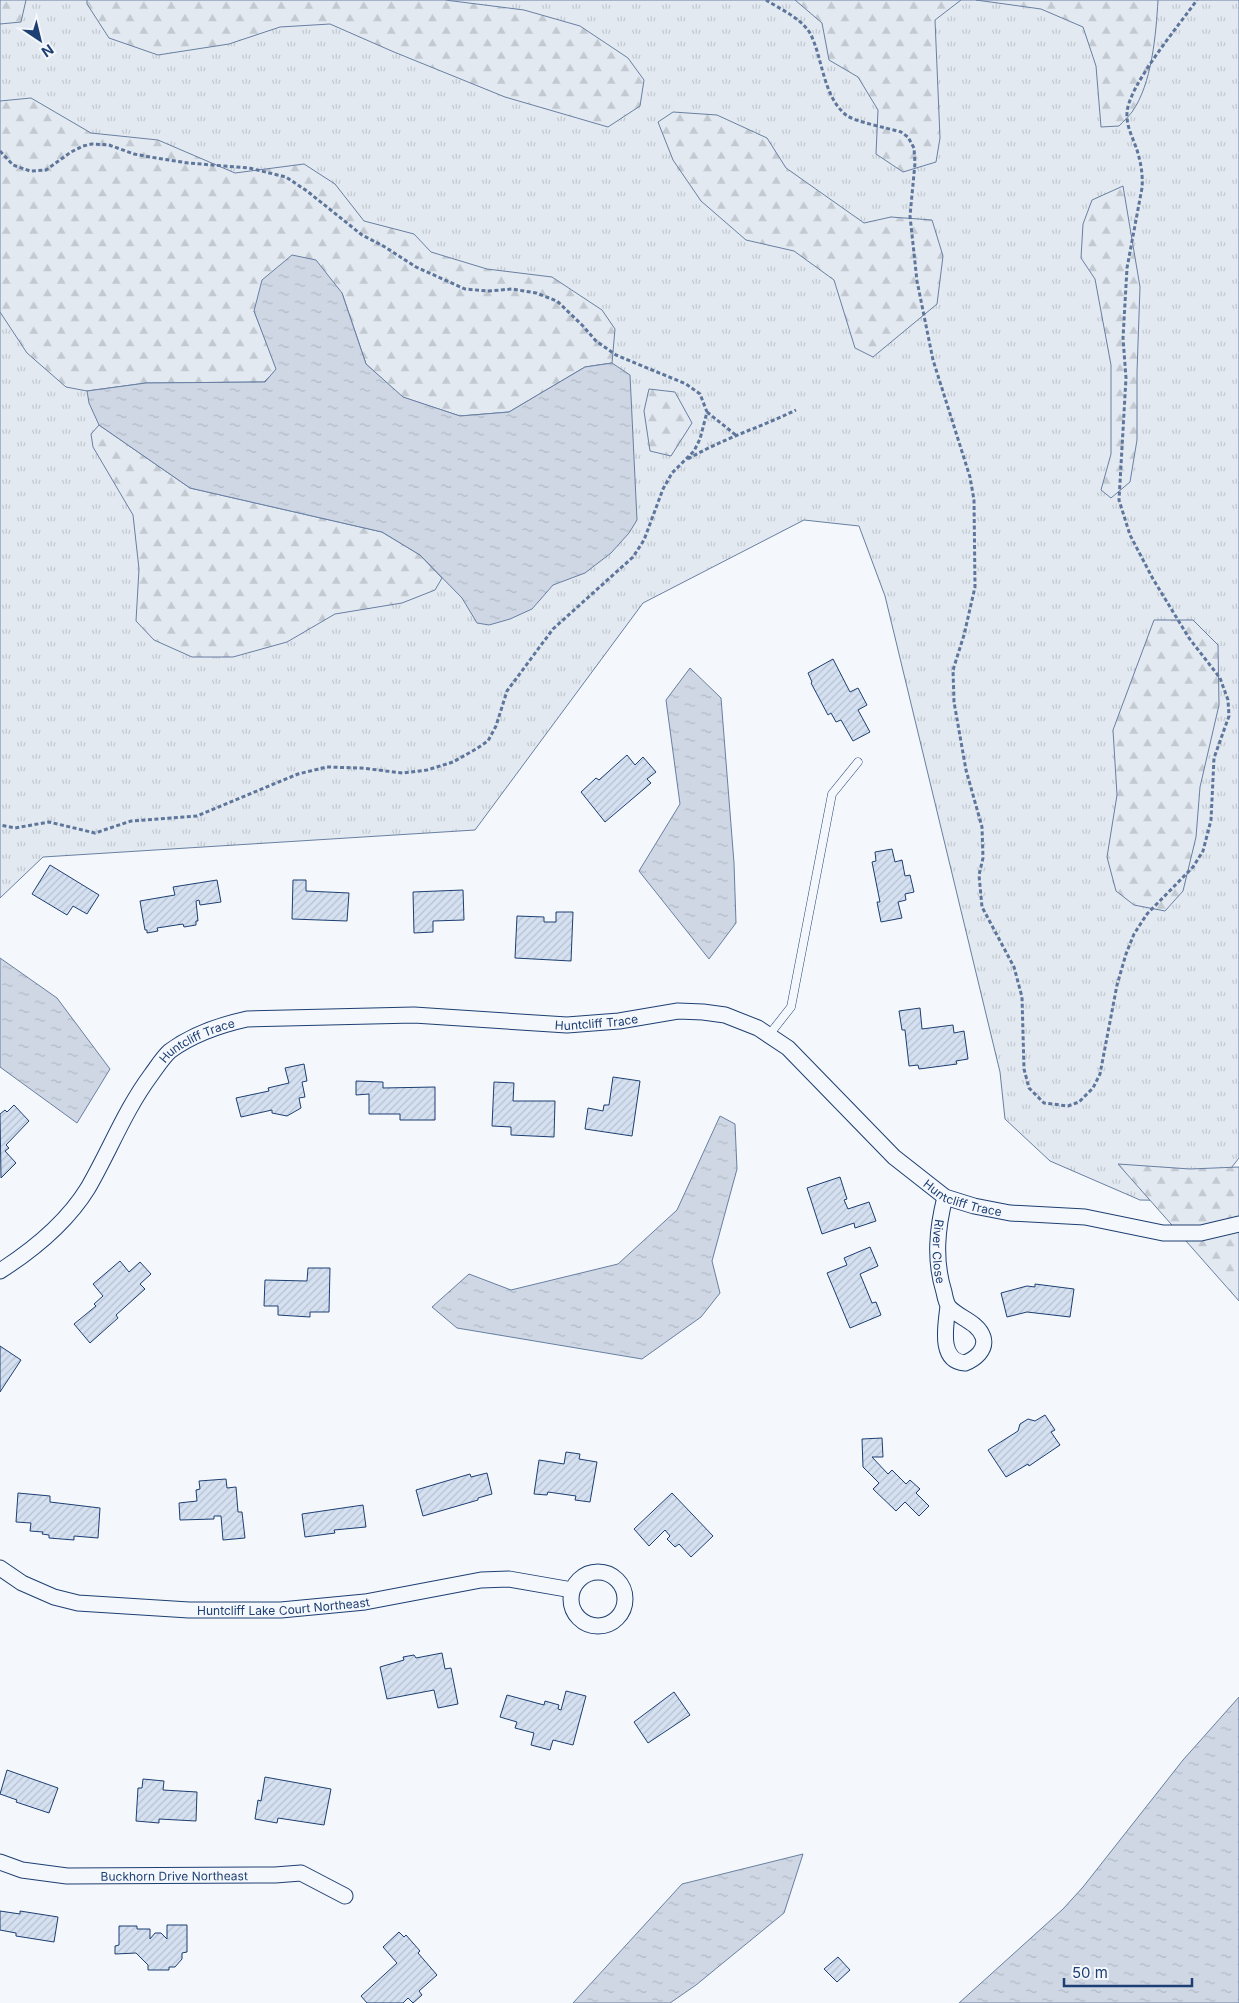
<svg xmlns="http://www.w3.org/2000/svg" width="1239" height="2003" font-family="Inter,sans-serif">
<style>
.grass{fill:url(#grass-tufts);stroke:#687fa3}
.forest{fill:url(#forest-firs);stroke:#687fa3}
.water{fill:url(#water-ripples);stroke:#687fa3}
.building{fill:url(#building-hatch);stroke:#1d3f73}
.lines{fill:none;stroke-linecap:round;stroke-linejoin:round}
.service-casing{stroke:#1d3f73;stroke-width:9}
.minor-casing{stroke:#1d3f73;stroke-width:17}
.path{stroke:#5e769c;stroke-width:3;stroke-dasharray:4 2.5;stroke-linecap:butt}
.service{stroke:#f4f7fb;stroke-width:8}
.minor{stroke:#f4f7fb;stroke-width:15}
.labels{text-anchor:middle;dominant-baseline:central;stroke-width:4;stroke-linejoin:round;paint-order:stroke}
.street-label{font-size:12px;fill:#1d3f73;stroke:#f4f7fb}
</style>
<defs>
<pattern id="grass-tufts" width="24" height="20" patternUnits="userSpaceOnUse" patternTransform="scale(1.25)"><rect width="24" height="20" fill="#e3e9f0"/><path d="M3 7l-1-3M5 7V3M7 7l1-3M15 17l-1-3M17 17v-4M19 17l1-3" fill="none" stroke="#c2c9d1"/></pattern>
<pattern id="forest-firs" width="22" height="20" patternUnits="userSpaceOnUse" patternTransform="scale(1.25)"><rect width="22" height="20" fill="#e3e9f0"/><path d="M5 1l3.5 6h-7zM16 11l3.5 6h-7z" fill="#c2c9d1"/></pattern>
<pattern id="water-ripples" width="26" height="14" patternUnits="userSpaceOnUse" patternTransform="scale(1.25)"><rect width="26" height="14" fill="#cfd7e4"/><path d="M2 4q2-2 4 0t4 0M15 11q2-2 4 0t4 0" fill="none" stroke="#b1bac7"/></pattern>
<pattern id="building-hatch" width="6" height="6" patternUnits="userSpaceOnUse" patternTransform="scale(1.25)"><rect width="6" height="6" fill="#d5e0f0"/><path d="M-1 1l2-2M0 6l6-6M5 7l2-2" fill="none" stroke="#b6c1d1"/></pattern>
</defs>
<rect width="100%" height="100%" fill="#f4f7fb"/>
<path class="grass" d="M0 0H1239V1158L1205 1201 1140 1200 1050 1161 1005 1119 1000 1072 885 596 859 526 804 520 643 603 475 830 43 857 0 898Z"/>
<path class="forest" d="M0 0H26L21 22 0 24Z
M87 0H445L524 10 580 26 628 58 644 80 640 106 608 127 505 97 394 52 330 24 280 27 229 44 158 55 109 38 87 4Z
M795 0H961L935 20 940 138 936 162 903 172 876 154 878 110 858 77 829 60 822 23Z
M976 0H1158C1156 34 1152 84 1132 112 1128 117 1123 122 1119 126L1101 127 1096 66 1083 27 1041 9Z
M31 98 91 133 158 140 235 173 304 164 335 184 364 221 414 234 431 252 487 269 552 277 602 310 615 329 612 363 585 367 509 412 460 416 402 397 366 364 342 293 254 311 277 369 264 382 146 383 87 391 66 387 27 353 0 312V101Z
M673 112 717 115 767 138 786 168 864 223 891 217 932 220 943 256 937 304 873 357 855 348 834 280 794 251 746 240 701 201 673 160 658 122Z
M1123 186 1140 287 1137 372V440L1130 482 1111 498 1101 490 1111 454V365L1095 279 1081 258 1083 224 1092 200Z
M649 389 675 392 692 423 671 456 650 451 644 411Z
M99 425 190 488 382 532 420 555 442 578 435 590 402 603 335 614 287 642 233 657H192L154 640 136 621 139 569 133 515 93 447 91 434Z
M1154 620H1193L1218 645 1219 705 1200 787 1196 837 1183 891 1165 911 1134 905 1116 891 1107 857 1117 795 1113 730Z
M1118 1164 1190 1169 1239 1167V1301Z"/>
<path class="water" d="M292 255 316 260 342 293 366 364 403 397 460 416 509 412 585 367 612 363 630 375 637 520 629 533 611 553 585 573 553 585 532 609 510 619 489 625 477 623 462 598 420 555 382 532 190 488 99 425 89 403 87 391 146 383 265 382 276 369 254 311 262 280Z
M690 668 721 698 734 863 736 923 709 959 639 871 680 804 666 700Z
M0 958 57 998 110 1069 77 1123 0 1067Z
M720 1116 735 1124 737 1169 712 1261 720 1293 701 1317 642 1359 457 1328 432 1307 469 1274 511 1290 618 1264 677 1210Z
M1239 1697V2003H959L1063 1909 1083 1887 1183 1760Z
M803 1854 784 1913 696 1985 670 2003H573L682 1884Z"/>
<path class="building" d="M833 659 850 692 858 688 867 705 858 710 870 732 853 741 841 720 836 722 831 713 828 715 811 683 812 682 808 673Z
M627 755 635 765 643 757 656 772 647 779 651 783 605 822 581 792 596 778 599 780Z
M892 849 895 862 902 860 905 876 910 875 914 892 905 894 906 900 898 902 902 918 881 922 877 902H880L872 862 876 861 875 852Z
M50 865 99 895 87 914 73 906 67 915 32 894Z
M217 880 221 902 200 905 199 900 196 901 198 921H196V925L184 927 183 924 157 928 158 931 147 933V930H145L140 901 175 895 173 887Z
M293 880H306V891L349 893 347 921 292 919Z
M463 890 464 920 433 921V932L414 933 413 892Z
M556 912H573L571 961 515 958 517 916 544 917V922H556Z
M920 1008 922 1029 953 1025 954 1033 964 1031 968 1059 956 1061 957 1064 919 1069 918 1065 909 1066 905 1030H902L899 1011Z
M304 1064 307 1081 302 1082 305 1097 299 1098 301 1108 287 1116 272 1113V1110L241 1117 236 1098 269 1091 268 1088 289 1083 285 1068Z
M613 1077 640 1081 632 1136 585 1129 588 1108 603 1111 604 1105H609Z
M356 1081 383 1082V1088L435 1087V1120H400V1114H369V1094L356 1095Z
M494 1082 514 1083 513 1101H555L554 1137 511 1135V1127L492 1126Z
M14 1105 29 1121 6 1145 9 1148 5 1151 16 1163 1 1178 0 1114 5 1110 7 1112Z
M840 1177 847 1199 844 1200 848 1209 869 1202 876 1221 855 1228 854 1223 822 1234 807 1188Z
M870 1247 878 1266 860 1274 872 1303 876 1302 881 1315 850 1328 827 1273 847 1265 844 1258Z
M120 1261 129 1272 140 1262 151 1274 140 1284 145 1289 116 1315 118 1318 90 1343 74 1324 96 1306 94 1304 103 1296 93 1284Z
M308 1268H330L329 1312H310V1317L278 1315V1306H264L265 1280 307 1281Z
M1035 1284 1074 1289 1070 1317 1027 1312 1007 1317 1001 1293 1027 1286 1035 1287Z
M0 1346 21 1360 0 1392Z
M1045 1415 1055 1430 1051 1432 1060 1445 1029 1466 1028 1464 1006 1477 988 1450 1018 1431 1020 1424 1028 1419 1035 1421Z
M882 1438 883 1457H872L888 1474 892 1470 906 1484 910 1480 920 1489 916 1493 929 1506 919 1516 905 1502 896 1511 873 1489 879 1483 863 1467 862 1439Z
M566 1452 580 1454 579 1459 597 1462 590 1502 575 1500 576 1496 548 1492 547 1495 534 1494 539 1460 564 1464Z
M487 1473 492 1494 478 1498V1500L423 1516 416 1490 470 1474 471 1477Z
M226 1479 227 1488 236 1487 238 1512H242L245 1538 223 1540 221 1516H214V1519L180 1520 179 1503 197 1501 196 1490 200 1489 199 1481Z
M18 1493 50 1496V1502L100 1508 98 1538 74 1536V1540L49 1538V1535L42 1534 43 1532 30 1531 31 1523 16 1522Z
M672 1493 713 1536 691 1557 679 1544 675 1547 667 1539 670 1536 665 1530 649 1546 634 1529Z
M363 1505 366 1527 334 1530 335 1533 305 1537 302 1514Z
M442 1653 445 1669 451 1668 458 1704 438 1708 434 1690 387 1699 380 1667 404 1660 403 1657 414 1655 416 1658Z
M566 1691 586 1696 573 1745 553 1740 550 1750 531 1745 534 1733 515 1728 517 1722 500 1717 507 1695 544 1705 545 1701 559 1705 558 1709 561 1710Z
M674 1692 690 1715 648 1743 634 1722Z
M7 1770 58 1788 49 1813 16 1802 17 1800 0 1794Z
M265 1777 331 1789 324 1825 278 1818 277 1823 255 1819 258 1800 261 1801Z
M143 1779 164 1781 163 1790 197 1792 196 1821 159 1819V1823L136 1821 138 1788H142Z
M0 1911 20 1914V1911L58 1917 54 1942 16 1936V1933L0 1930Z
M167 1925H187V1952L182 1953V1959L175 1967H169V1970H148V1965L136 1953 115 1954V1946L119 1945V1926H137V1929H150V1939L155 1933H161L167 1939Z
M399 1932 404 1937 406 1935 420 1951 418 1953 437 1975 419 1991 422 1995 413 2003 408 1998 403 2003H367L361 1996 397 1963 383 1947Z
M838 1957 850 1970 837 1982 824 1969Z"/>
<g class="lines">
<defs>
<path id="service" d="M769 1035 791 1007 832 794 858 762"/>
<g id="minor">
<path id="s1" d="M945 1197C937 1229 934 1260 944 1292 945 1297 946 1303 949 1307 959 1318 978 1322 983 1337 987 1350 975 1359 965 1363 938 1361 946 1325 948 1306"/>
<path id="s2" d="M0 1271C33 1250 67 1222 88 1188 110 1150 125 1110 151 1075 157 1067 163 1057 170 1051 193 1034 220 1025 247 1019L414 1015 567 1025 619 1021 678 1011 703 1012 725 1015 758 1028 788 1048 894 1157 945 1197 974 1206 1010 1213 1085 1217 1163 1233H1201L1239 1224"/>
<path id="s3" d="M0 1568 22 1583 54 1597 78 1603 189 1610H281L365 1602 481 1580 509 1579 572 1590"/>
<circle cx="598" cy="1599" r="27"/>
<path id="s4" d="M0 1862 22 1870 67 1876 275 1875 301 1873 345 1896"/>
</g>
</defs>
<use href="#service" class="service-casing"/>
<use href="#minor" class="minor-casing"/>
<path class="path" d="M766 0C780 9 803 19 811 35 823 60 823 96 846 115 855 122 888 128 901 132L908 137 914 148 915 163 910 216 917 281 933 360 970 477 974 500 975 587 964 635 953 670 954 702 966 770 982 827 983 858 979 875 982 907 1014 967 1022 997 1024 1069 1029 1088 1044 1103 1068 1106 1079 1102 1093 1088 1100 1074 1117 985 1126 954 1134 934 1147 914 1193 867 1203 851 1211 820 1214 758 1229 716 1228 700 1220 678 1189 638 1153 579 1130 535 1119 500 1126 378 1123 338 1127 268 1142 188C1143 175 1141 163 1137 150 1133 138 1126 126 1127 113 1128 86 1180 24 1197 0
M0 151 13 165 30 171 46 170 71 152 83 146 92 144 109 145 134 154 150 157 188 163 249 168 286 177 307 191 362 235 385 247 416 267 465 289 488 291 512 289 536 293 557 301 583 326 596 341 616 355 686 384 700 394 707 412 700 439 694 451 672 473 663 489 644 540 633 557 553 629 507 691 496 726 488 741 476 749 453 762 427 770 403 773 361 768 327 767 298 774 197 816 131 821 95 833 49 822 15 828 0 825
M707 412 737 436
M688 459C722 439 761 427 796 410"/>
<use href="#service" class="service"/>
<use href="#minor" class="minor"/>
</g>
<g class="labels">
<g class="street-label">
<text stroke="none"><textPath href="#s2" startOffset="716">Huntcliff Trace</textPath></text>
<text stroke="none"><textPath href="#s2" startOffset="311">Huntcliff Trace</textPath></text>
<text stroke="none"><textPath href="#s2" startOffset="1151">Huntcliff Trace</textPath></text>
<text stroke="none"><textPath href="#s1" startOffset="55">River Close</textPath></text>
<text stroke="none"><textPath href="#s3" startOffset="292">Huntcliff Lake Court Northeast</textPath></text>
<text stroke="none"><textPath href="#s4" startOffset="176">Buckhorn Drive Northeast</textPath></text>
</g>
</g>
<g transform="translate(40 40) rotate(145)" stroke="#f4f7fb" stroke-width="4" paint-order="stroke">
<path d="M0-4L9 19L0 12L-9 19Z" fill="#1d3f73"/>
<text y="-8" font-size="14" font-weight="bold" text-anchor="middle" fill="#1d3f73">N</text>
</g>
<path d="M1064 1978v8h128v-8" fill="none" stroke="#1d3f73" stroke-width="2.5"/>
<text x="1072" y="1978" font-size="15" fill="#1d3f73" stroke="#f4f7fb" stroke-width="4" paint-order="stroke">50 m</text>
</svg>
